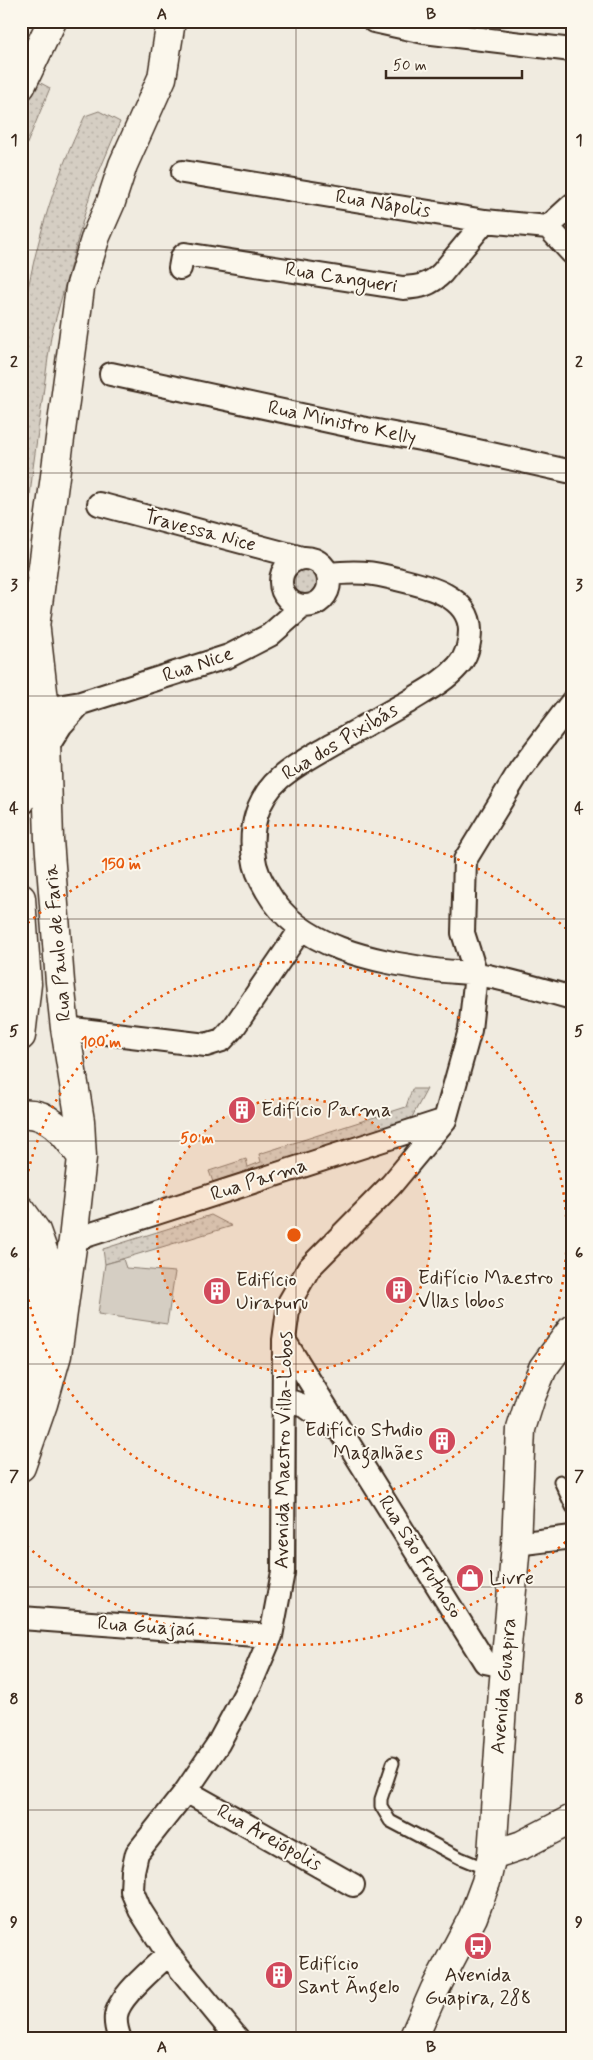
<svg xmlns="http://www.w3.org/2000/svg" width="593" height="2060" font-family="Mynerve,sans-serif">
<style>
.park{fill:url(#park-dots);stroke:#887c70}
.pitch{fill:#d5cec3;stroke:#887c70}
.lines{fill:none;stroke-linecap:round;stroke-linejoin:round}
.service-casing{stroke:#3b2a1e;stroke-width:15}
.minor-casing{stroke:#3b2a1e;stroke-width:26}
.tertiary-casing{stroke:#3b2a1e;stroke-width:31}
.secondary-casing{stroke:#3b2a1e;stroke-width:31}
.primary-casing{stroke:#3b2a1e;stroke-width:31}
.service{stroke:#fbf7ec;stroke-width:11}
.minor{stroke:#fbf7ec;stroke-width:22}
.tertiary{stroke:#fbf7ec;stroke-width:28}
.secondary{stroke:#fbf7ec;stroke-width:28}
.primary{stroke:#fbf7ec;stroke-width:28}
.grid{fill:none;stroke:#3b2a1e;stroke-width:1;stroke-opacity:0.55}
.ring{fill:none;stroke:#e8590c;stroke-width:2.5;stroke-dasharray:2.5 5}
.labels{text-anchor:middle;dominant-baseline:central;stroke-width:4;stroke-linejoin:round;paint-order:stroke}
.street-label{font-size:20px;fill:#3b2a1e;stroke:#fbf7ec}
.poi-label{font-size:20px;fill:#3b2a1e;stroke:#fbf7ec;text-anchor:start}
.centre{fill:#e8590c;stroke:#fbf7ec;stroke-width:2.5}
.ring-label{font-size:15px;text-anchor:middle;font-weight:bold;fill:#e8590c;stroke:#fbf7ec;stroke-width:4;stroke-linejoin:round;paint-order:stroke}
.neatline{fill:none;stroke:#3b2a1e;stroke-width:2}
.grid-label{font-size:16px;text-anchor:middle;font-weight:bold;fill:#3b2a1e}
</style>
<defs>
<pattern id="park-dots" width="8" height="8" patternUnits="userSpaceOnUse" patternTransform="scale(1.25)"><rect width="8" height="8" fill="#d5cec3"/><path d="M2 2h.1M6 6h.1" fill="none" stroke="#b8b1a7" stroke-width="1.8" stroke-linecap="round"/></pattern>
</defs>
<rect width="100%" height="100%" fill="#f0ebe0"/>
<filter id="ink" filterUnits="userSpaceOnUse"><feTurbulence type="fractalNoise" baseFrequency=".02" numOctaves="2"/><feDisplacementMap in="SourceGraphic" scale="10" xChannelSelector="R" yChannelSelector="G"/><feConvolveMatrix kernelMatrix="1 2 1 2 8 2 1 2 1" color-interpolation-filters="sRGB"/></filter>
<g filter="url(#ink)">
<path class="park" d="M35 80 50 88 21 158V112Z
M99 111 120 122 91 191 51 336 33 468 21 579V326C33 254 52 182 85 116Z
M287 582a18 18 0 1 1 36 0a18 18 0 1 1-36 0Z
M412 1089H427L411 1119 213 1182 209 1171 246 1159 248 1167 261 1162 259 1154 406 1107Z
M211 1215 232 1226 105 1264 103 1249Z"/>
<path class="pitch" d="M123 1259 126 1268 175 1272 167 1324 98 1314 105 1264Z"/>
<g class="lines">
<defs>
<path id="service" d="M560 1481 572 1507
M393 1763 381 1799V1806L390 1821 460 1858 489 1870"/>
<path id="minor" d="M374 21 424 32 572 50
M183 172 485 221 548 227 572 253
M548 227 572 205
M180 268 182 257 185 254 403 288C420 287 430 285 442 273L485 221
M111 374 361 428 442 443 572 472
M99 504 302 558
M281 582a24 24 0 1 1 48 0a24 24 0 1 1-48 0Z
M328 574C355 571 372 572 397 579 426 586 469 595 470 630 470 644 467 656 458 666 444 682 425 691 408 702 382 716 357 731 331 745 314 755 295 765 280 778 257 798 249 829 254 858 255 869 261 881 267 891 299 948 374 961 435 970 449 972 464 972 478 974 510 980 541 989 572 998
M45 709 81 703 229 656 270 635 303 606
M46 749 61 725 81 703
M65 1028 206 1045 222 1040 234 1027 301 929
M73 1240 445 1120
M21 1253 45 1256
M284 1340 485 1662 505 1666
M284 1399 304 1406 335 1428
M516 1544 572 1537
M21 1618 271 1636
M186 1791 353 1885
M120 2039C117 2031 115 2024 116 2016 118 1996 154 1969 168 1954
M238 2039 168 1954 140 1910 132 1891 133 1871 137 1853 186 1791 218 1744 251 1683 271 1636 283 1572 284 1340 289 1303 309 1268 391 1185 445 1120 470 1030 476 974 463 933 465 860 520 770 572 702"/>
<path id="tertiary" d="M21 801 25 702 80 288 96 236 111 202 123 165 162 78 171 21
M21 898 27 984 21 1036
M21 1114C50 1110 67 1137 82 1157
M21 1210 36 1231 45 1256 31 1359 21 1397
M21 1467 43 1404 57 1355 73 1240 82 1157 80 1121 65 1028 60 982 49 840 45 709 35 622
M492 1855 522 1845 572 1819"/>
<path id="secondary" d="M413 2039 435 1989 473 1917 486 1882 492 1855 503 1691 516 1544 521 1429 531 1397 543 1368 572 1329"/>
<path id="primary" d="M21 86 52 21"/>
</defs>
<use href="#service" class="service-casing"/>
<use href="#minor" class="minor-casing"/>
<use href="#tertiary" class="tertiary-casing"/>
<use href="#secondary" class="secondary-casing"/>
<use href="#primary" class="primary-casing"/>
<use href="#service" class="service"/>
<use href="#minor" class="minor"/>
<use href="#tertiary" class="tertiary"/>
<use href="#secondary" class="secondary"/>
<use href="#primary" class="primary"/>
</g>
</g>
<path class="grid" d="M296 21V2039M21 250H572M21 473H572M21 696H572M21 919H572M21 1141H572M21 1364H572M21 1587H572M21 1810H572"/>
<circle cx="294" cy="1235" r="137" fill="#e8590c" fill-opacity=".12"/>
<g class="ring">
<circle cx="294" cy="1235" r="137"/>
<path d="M21 1223A273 273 0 1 1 21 1247"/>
<path d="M571 1537A410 410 0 0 1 22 1542M22 928A410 410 0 0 1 571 933"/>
</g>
<defs>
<symbol id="building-disc" viewBox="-11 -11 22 22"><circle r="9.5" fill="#d1495b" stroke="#fbf7ec"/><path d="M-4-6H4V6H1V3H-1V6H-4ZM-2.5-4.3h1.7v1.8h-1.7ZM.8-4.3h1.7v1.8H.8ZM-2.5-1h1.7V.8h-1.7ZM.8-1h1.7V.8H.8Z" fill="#fff"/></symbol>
<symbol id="shop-disc" viewBox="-11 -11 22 22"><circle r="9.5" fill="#d1495b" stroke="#fbf7ec"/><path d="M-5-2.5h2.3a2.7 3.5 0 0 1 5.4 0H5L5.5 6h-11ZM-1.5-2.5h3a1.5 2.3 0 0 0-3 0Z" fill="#fff"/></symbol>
<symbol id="bus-disc" viewBox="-11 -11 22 22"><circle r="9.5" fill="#d1495b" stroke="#fbf7ec"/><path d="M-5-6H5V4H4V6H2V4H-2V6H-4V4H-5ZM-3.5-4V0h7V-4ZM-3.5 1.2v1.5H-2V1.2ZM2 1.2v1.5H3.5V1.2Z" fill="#fff"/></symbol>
</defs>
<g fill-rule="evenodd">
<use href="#building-disc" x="226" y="1094" width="32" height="32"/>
<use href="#building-disc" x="383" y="1274" width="32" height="32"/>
<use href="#building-disc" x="201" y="1275" width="32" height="32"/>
<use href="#building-disc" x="426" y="1425" width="32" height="32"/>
<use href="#shop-disc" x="454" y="1562" width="32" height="32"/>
<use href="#bus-disc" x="462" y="1930" width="32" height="32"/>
<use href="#building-disc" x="263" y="1959" width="32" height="32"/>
</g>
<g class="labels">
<g class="street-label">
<text transform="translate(383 204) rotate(9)">Rua Nápolis</text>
<text transform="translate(341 278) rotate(9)">Rua Cangueri</text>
<text transform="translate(342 423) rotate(12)">Rua Ministro Kelly</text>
<text transform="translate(200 531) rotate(15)">Travessa Nice</text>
<text transform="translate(198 665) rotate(-19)">Rua Nice</text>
<text transform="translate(340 742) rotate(-31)">Rua dos Pixibás</text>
<text transform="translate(58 943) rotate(-95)">Rua Paulo de Faria</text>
<text transform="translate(259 1180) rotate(-18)">Rua Parma</text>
<text transform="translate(284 1450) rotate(-89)">Avenida Maestro Villa-Lobos</text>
<text transform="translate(420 1557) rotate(58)">Rua São Frutuoso</text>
<text transform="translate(146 1627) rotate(4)">Rua Guajaú</text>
<text transform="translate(504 1686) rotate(-85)">Avenida Guapira</text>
<text transform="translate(269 1838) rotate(29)">Rua Areiópolis</text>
</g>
<g class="poi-label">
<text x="261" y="1110">Edifício Parma</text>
<text x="418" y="1278">Edifício Maestro<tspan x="418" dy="23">Vllas lobos</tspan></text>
<text x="236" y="1280">Edifício<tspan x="236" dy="23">Uirapuru</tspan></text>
<text x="423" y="1430" text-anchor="end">Edifício Studio<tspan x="423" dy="23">Magalhães</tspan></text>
<text x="489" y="1578">Livre</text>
<text x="298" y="1964">Edifício<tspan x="298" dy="23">Sant Ãngelo</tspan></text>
<text x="478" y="1975" text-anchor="middle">Avenida<tspan x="478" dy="23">Guapira, 288</tspan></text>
</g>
</g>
<circle cx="294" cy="1235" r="8" class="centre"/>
<g class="ring-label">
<text x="121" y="869">150 m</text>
<text x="101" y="1047">100 m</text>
<text x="197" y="1143">50 m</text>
</g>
<rect width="593" height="2060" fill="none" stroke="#fbf7ec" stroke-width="55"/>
<path d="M386 70v8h136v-8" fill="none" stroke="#3b2a1e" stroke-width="2.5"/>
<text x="393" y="70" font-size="15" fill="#3b2a1e" stroke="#fbf7ec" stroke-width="4" paint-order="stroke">50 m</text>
<rect x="28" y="28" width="538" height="2004" class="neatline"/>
<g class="grid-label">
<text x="162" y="19">A</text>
<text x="431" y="19">B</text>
<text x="14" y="145">1</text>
<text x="579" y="145">1</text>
<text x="14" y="367">2</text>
<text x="579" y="367">2</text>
<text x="14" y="590">3</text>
<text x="579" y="590">3</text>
<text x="14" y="813">4</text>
<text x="579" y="813">4</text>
<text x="14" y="1036">5</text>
<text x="579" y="1036">5</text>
<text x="14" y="1258">6</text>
<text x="579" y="1258">6</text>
<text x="14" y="1481">7</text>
<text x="579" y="1481">7</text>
<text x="14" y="1704">8</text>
<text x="579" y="1704">8</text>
<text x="14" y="1927">9</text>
<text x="579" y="1927">9</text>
<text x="162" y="2052">A</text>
<text x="431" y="2052">B</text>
</g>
</svg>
